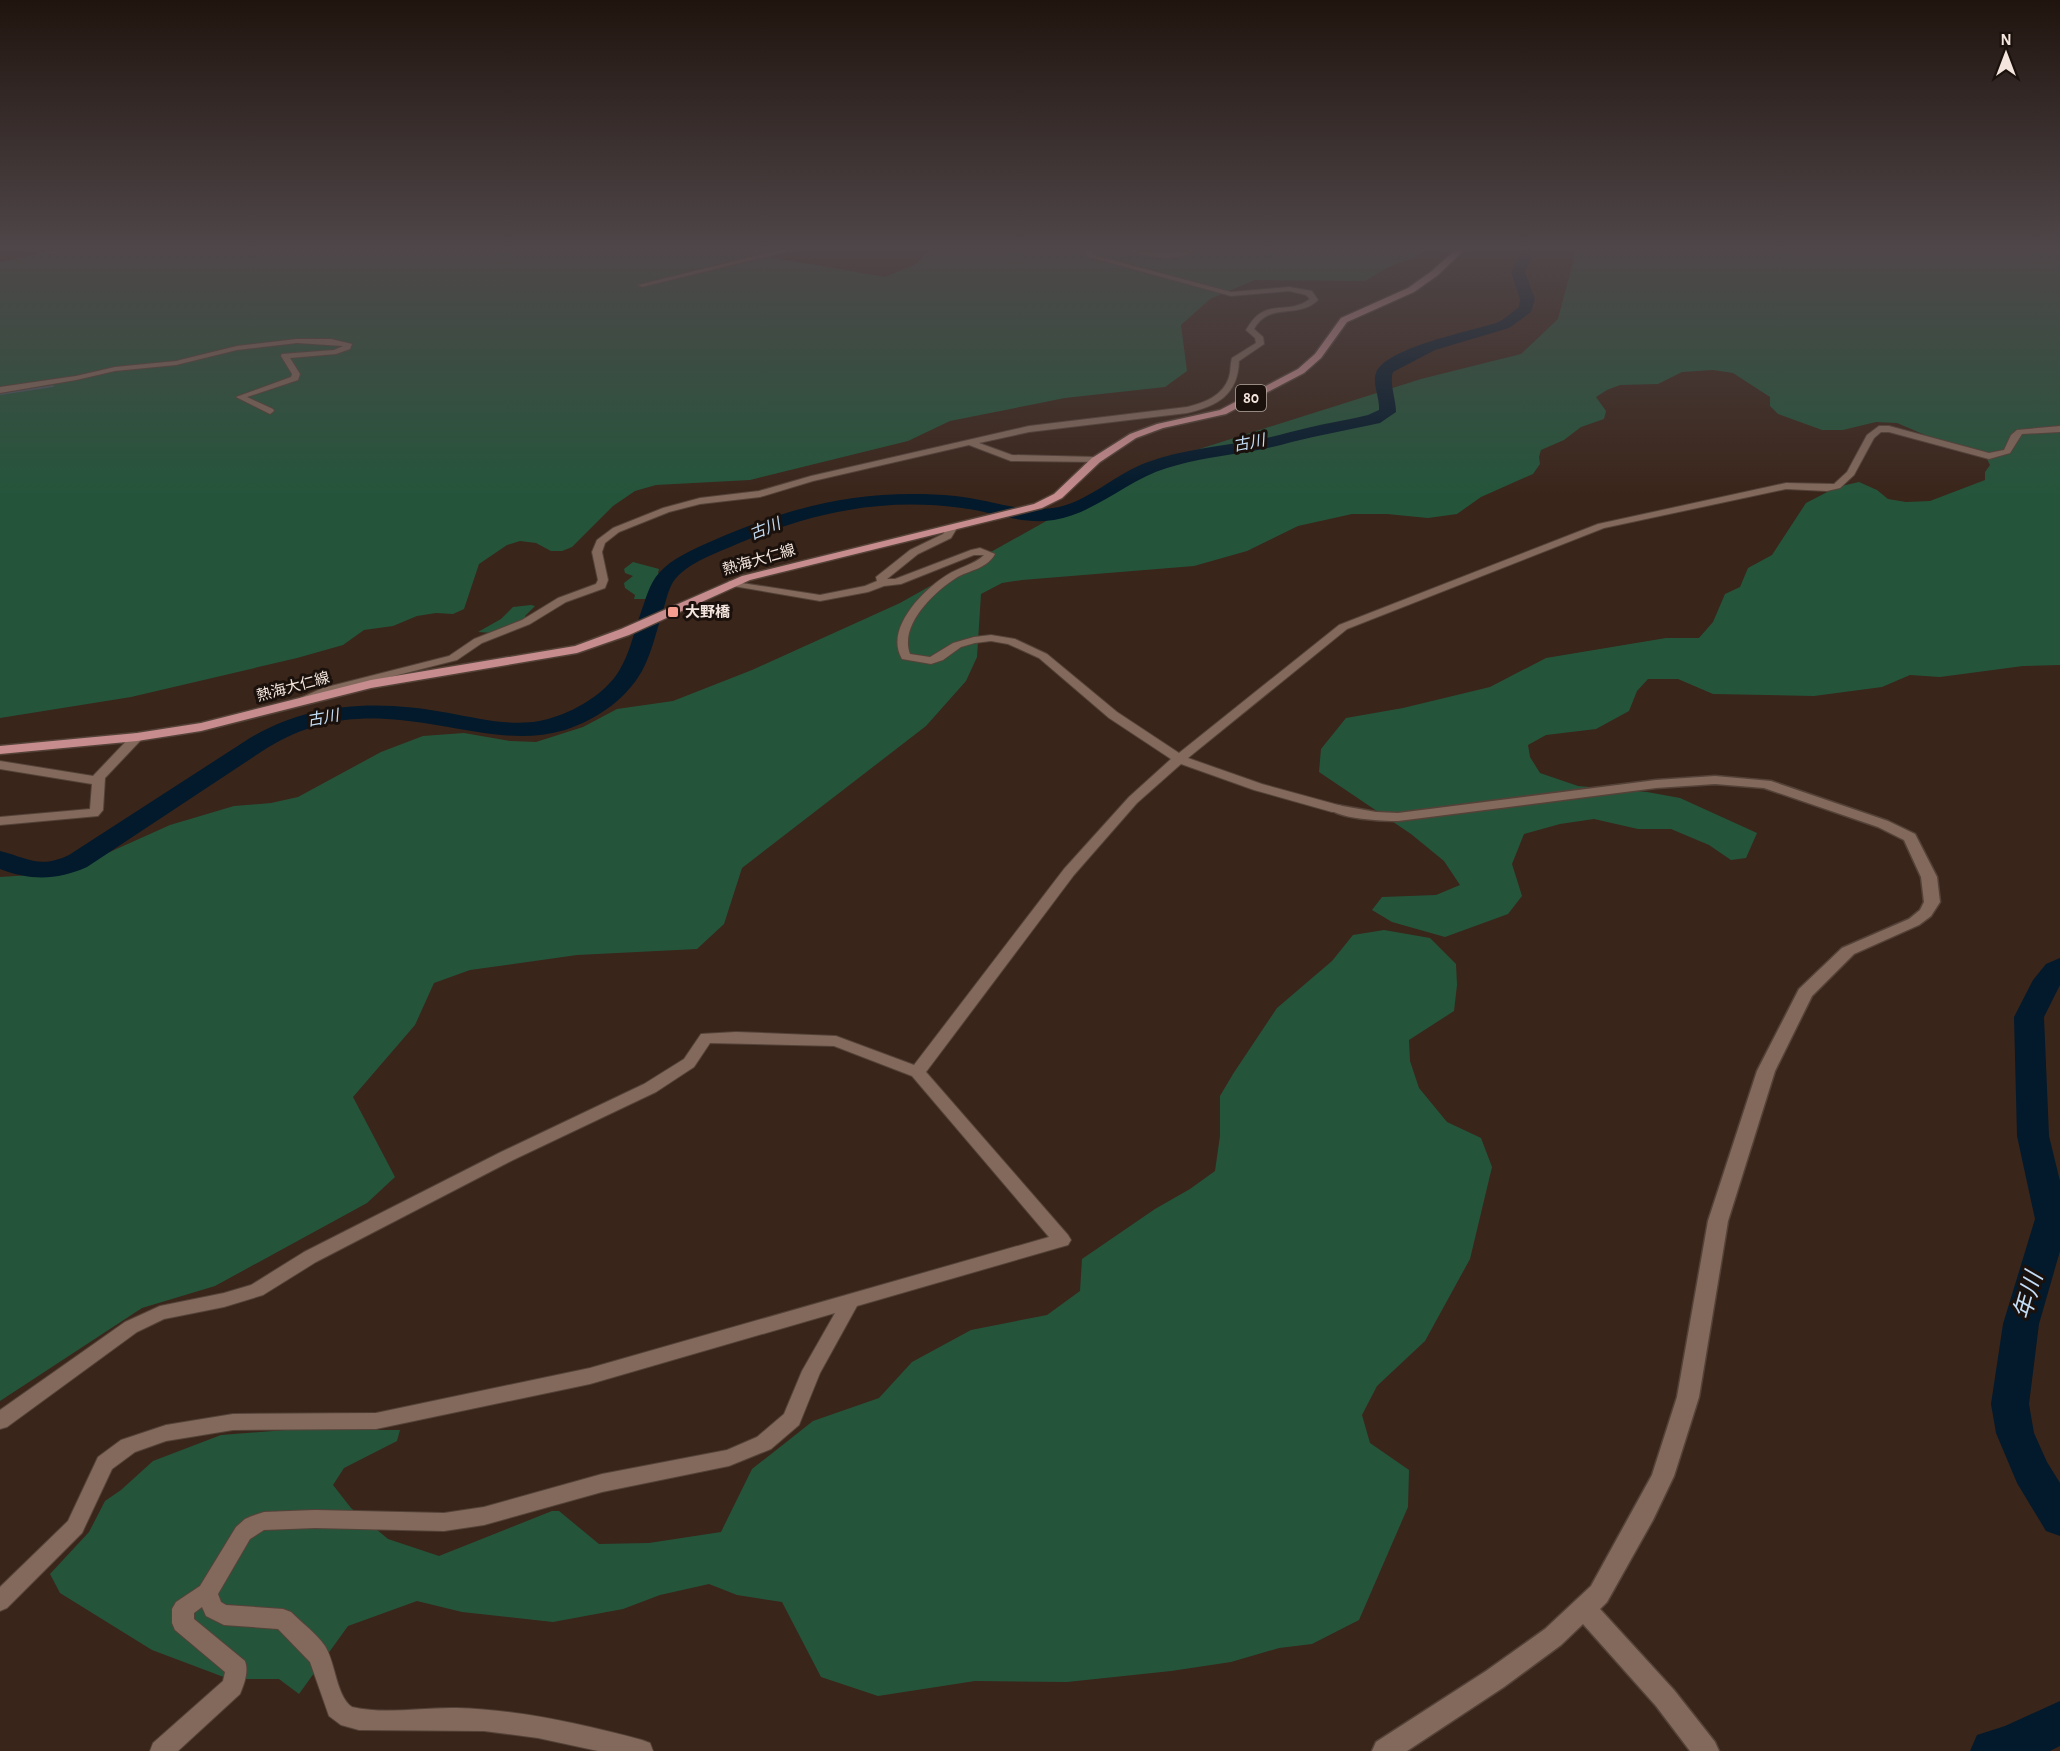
<svg xmlns="http://www.w3.org/2000/svg" width="2060" height="1751" font-family="'Alegreya Sans','Noto Sans JP',sans-serif">
<style>
.green{fill:#24553b}
.lines{fill:none;stroke-linecap:round;stroke-linejoin:round}
.stream{stroke:#4b5761;stroke-width:2}
.river{fill:#021a2c;fill-rule:evenodd}
.minor-casing{stroke:#544238;stroke-width:2}
.tertiary-casing{stroke:#544238;stroke-width:3}
.primary-casing{stroke:#544238;stroke-width:3}
.minor{fill:#82695c;fill-rule:evenodd}
.tertiary{fill:#82695c;fill-rule:evenodd}
.primary{fill:#c68c8e;fill-rule:evenodd}
.poi-dot{fill:#f59d8f;stroke:#1b110c;stroke-width:2}
.labels{text-anchor:middle;dominant-baseline:central;stroke-width:6;stroke-linejoin:round;paint-order:stroke}
.far-street-label{font-size:15px;fill:#f4e6de;stroke:#1b110c}
.far-poi-label{font-size:15px;font-weight:bold;fill:#f4e6de;stroke:#1b110c;text-anchor:start}
.shield{fill:#1b110c;stroke:#b3a69f;stroke-width:1.5}
.shield-label{font-size:16px;font-weight:bold;fill:#f4e6de}
.far-water-label{font-size:16px;font-style:italic;fill:#c2ddf5;stroke:#1b110c}
.near-water-label{font-size:24px;font-style:italic;fill:#c2ddf5;stroke:#1b110c}
</style>
<rect width="100%" height="100%" fill="#3a251a"/>
<path class="green" d="M56 250H774L768 254 769 257 885 277 914 265 931 250H1425L1416 257 1389 267 1365 281 1255 280 1210 299 1181 325 1187 371 1165 387 1065 398 950 421 908 441 750 480 656 485 635 491 613 506 572 547 562 551H551L536 543 520 541 507 545 479 564 464 609 453 614 436 613 417 616 393 626 364 630 343 645 297 658 131 697 0 718V262Z
M1576 250H2060V665L2023 666 1940 677 1910 675 1882 687 1814 696 1713 694 1678 679H1648L1637 691 1629 711 1596 729 1546 735 1528 745 1530 757 1540 773 1578 786 1647 792 1680 798 1757 833 1746 858 1731 860 1709 845 1671 829H1638L1594 819 1560 824 1524 834 1512 864 1522 896 1508 914 1445 937 1392 922 1372 910 1382 897 1436 895 1460 885 1444 861 1411 834 1319 772 1321 749 1346 718 1403 708 1490 687 1546 658 1666 638H1699L1713 622 1725 594 1740 587 1748 568 1772 555 1806 503 1837 487 1859 482 1877 490 1888 499 1906 502 1930 501 1985 480V472L1990 465 1983 451 1946 444 1897 423 1876 422 1843 430H1822L1778 414 1770 406V397L1733 373 1713 370 1682 372 1658 384 1620 385 1607 390 1596 397 1606 411 1604 419 1581 427 1564 440 1541 450 1539 457 1540 464 1533 474 1481 497 1457 514 1428 518 1387 514H1352L1298 526 1247 551 1194 566 1022 580 1002 583 981 594 977 657 966 681 926 726 742 868 724 924 697 949 577 955 470 970 434 983 415 1025 353 1097 395 1177 367 1203 215 1286 142 1308 0 1401V877L63 873 170 825 234 806 271 803 298 797 381 752 423 736 464 733 510 741 536 742 583 727 617 709 673 701 752 670 900 603 1057 515 1131 476 1193 451 1421 379 1521 354 1558 319Z
M633 562 659 569 658 573 662 575 651 599H634L635 595 625 588 624 583 633 576 625 573 624 569Z
M531 605 535 606 525 616 527 619 493 633 478 632 501 619 513 607Z
M1384 930 1430 938 1456 964 1457 985 1454 1011 1409 1040 1410 1061 1419 1088 1447 1122 1481 1138 1492 1167 1470 1259 1425 1341 1377 1386 1362 1415 1370 1443 1409 1470 1408 1507 1359 1620 1312 1644 1279 1648 1231 1662 1171 1671 1067 1682 975 1681 878 1696 821 1677 782 1602 737 1595 709 1584 660 1595 623 1609 553 1622 462 1612 417 1601 348 1626 299 1694 279 1679H229L152 1650 60 1593 50 1574 89 1532 105 1501 121 1490 153 1461 221 1435 286 1430H400L397 1441 344 1468 333 1485 351 1508 388 1539 439 1556 552 1511H559L599 1544 649 1543 721 1532 752 1469 813 1421 879 1398 912 1362 971 1330 1047 1315 1080 1291 1082 1259 1155 1209 1190 1189 1215 1171 1220 1136V1096L1233 1074 1277 1008 1332 961 1353 935Z"/>
<g class="lines">
<path class="stream" d="M0 394 53 386"/>
<path class="river" d="M1522 250H1536L1525 272 1535 299 1531 312 1509 328 1435 350 1393 372C1389 383 1396 399 1396 412L1380 423C1358 428 1335 432 1313 437 1293 441 1273 448 1252 451 1223 456 1195 459 1167 468 1127 480 1096 513 1054 520 1023 525 993 512 962 508 881 497 811 513 737 544 717 553 686 563 673 582 667 592 665 606 661 617 656 633 652 650 645 665 630 697 598 719 565 730 521 743 480 732 436 725 372 714 323 714 267 748L87 867C58 880 31 881 0 869V851C28 858 39 869 69 855L250 738C312 701 380 700 449 713 481 719 516 728 548 719 574 712 605 694 619 671 630 653 634 632 641 612 646 599 649 584 659 573 672 558 694 549 712 541 793 505 866 488 955 496 988 499 1020 513 1053 508 1086 504 1116 473 1148 462 1182 450 1217 446 1252 441 1270 438 1289 432 1307 428 1327 423 1348 420 1368 415L1379 410C1380 398 1372 383 1376 373 1385 348 1471 331 1496 323 1504 320 1512 312 1519 307L1520 299 1511 272Z
M2060 958V985L2044 1017 2049 1136 2060 1181V1251L2039 1324 2029 1404 2034 1433 2047 1462 2060 1483V1536L2046 1531 2017 1483 1996 1433 1991 1404 2003 1324 2035 1219 2017 1136 2014 1017 2033 980 2046 964Z
M2060 1701V1746L2050 1751H1970L1977 1735 2005 1726Z"/>
<defs>
<path id="minor" d="M779 250H793L642 287 638 285Z
M1086 250H1093V255L1231 292 1289 287 1312 291 1318 300C1297 320 1270 301 1254 329L1263 337 1264 344 1239 361C1238 395 1217 406 1187 413L1029 432 979 443 1012 455 1096 457 1099 458V462L1011 461 969 445 813 481 760 497 700 504 669 512 619 532 605 543 602 552 608 580 605 588 566 602 530 624 482 643 457 660 331 692 299 705 293 701 323 688 449 656 474 639 522 620 558 598 596 584 598 580 592 552 597 540 613 528 663 508 700 498 759 491 811 476 1029 426 1187 407C1204 403 1223 396 1229 377 1231 371 1230 364 1232 358L1256 343 1255 338 1246 330C1266 295 1285 317 1310 299L1306 295 1289 291 1231 296 1089 257 1085 253Z
M1128 250 1173 252 1196 250C1180 262 1145 258 1128 250Z
M297 339H331L352 344 350 349 336 354 290 358 300 374 298 380 247 397 273 409 274 411 270 414 236 397 291 377 292 374 281 356 282 354 334 350 343 346 297 343 237 350 176 365 115 371 76 380 0 393V387L76 376 115 367 176 361 237 346Z
M1879 426H1889L1989 453 2004 450 2011 435 2017 430 2060 426V432L2022 434 2010 453 1989 459 1889 432H1881L1874 438 1854 475 1840 488 1827 491 1786 489 1604 528 1347 629 1188 758 1262 784 1342 806 1343 809 1342 812H1332L1254 790 1181 764 1137 803 1074 875 926 1072 1068 1235 1071 1240 1068 1245 857 1306 820 1373 799 1425 771 1449 729 1466 602 1492 484 1525 444 1531 315 1528 264 1530 250 1539 218 1594 221 1602 226 1605 283 1609 291 1612C302 1623 316 1633 325 1646 336 1664 336 1696 352 1707 386 1715 423 1707 457 1708 520 1710 582 1724 642 1740L650 1743 653 1751H598L538 1738 484 1731 359 1730 341 1725 329 1716 310 1662 278 1629 224 1625 206 1616 202 1607 194 1613V1619L245 1661C249 1672 244 1684 240 1694L178 1751H150L153 1743 223 1681 225 1672 175 1630 172 1623V1609L176 1602 200 1586 236 1527 245 1519 252 1516 264 1512 315 1510 444 1513 484 1507 602 1474 727 1450 757 1437 784 1414 802 1371 835 1313 590 1384 376 1429 233 1430 166 1441 135 1452 112 1469 82 1533 7 1608 0 1611V1587L68 1521 98 1457 121 1440 166 1425 233 1414 376 1413 590 1368 1049 1237 912 1076 834 1046 710 1043 694 1067 656 1092 513 1160 316 1262 263 1295 224 1307 164 1319 137 1332 7 1427 0 1429V1410L125 1322 160 1306 224 1293 251 1285 304 1252 501 1152 644 1084 684 1059 701 1034 736 1032 836 1036 914 1065 1064 869 1129 797 1171 759 1109 718 1039 658 1008 644 991 641 975 643 961 647 943 660 931 664 902 659C884 629 923 590 947 575 959 567 974 565 984 555H974L901 584 884 586 868 592 820 601 733 586 728 583 729 581 820 595 865 586 877 581 876 577 910 550 943 534 949 526H955L957 528 951 538 918 554 887 579H895L971 550 980 548 995 554C987 569 969 570 956 578 934 592 899 625 910 654L930 657 953 643 974 637 991 635 1015 639 1047 654 1117 712 1179 753 1339 625 1598 524 1786 483 1834 484 1847 472 1867 435Z
M137 733 141 734 143 737 141 740 105 778 103 810 98 816 0 825V817L90 809 92 784 0 769V761L93 776 133 734Z"/>
<path id="tertiary" d="M1715 776 1771 781 1888 821 1915 834 1937 877 1940 902 1931 916 1919 925 1854 954 1812 996 1775 1071 1728 1221 1699 1397 1674 1476 1653 1520 1607 1602 1600 1609 1674 1690 1715 1742 1719 1751H1690L1656 1706 1583 1624 1561 1645 1504 1687 1407 1751H1372L1376 1742 1486 1671 1545 1629 1591 1586 1652 1475 1677 1397 1708 1221 1757 1071 1799 989 1842 948 1909 919 1920 910 1924 902 1921 877 1904 840 1878 827 1764 788 1715 784 1656 788 1398 821C1382 821 1340 819 1330 809L1337 805 1376 812 1398 813 1656 780Z"/>
<path id="primary" d="M1455 250H1464L1438 275 1414 292 1347 322 1321 358 1304 373 1226 414 1163 428 1136 438 1100 462 1062 498 1042 508 750 580 629 635 577 653 371 688 201 731 137 741 0 754V746L137 733 201 723 371 680 575 646 621 629 742 576 1034 504 1054 494 1092 458 1130 434 1157 424 1220 410 1298 369 1315 354 1341 318 1408 288 1432 271Z"/>
</defs>
<use href="#minor" class="minor-casing"/>
<use href="#tertiary" class="tertiary-casing"/>
<use href="#primary" class="primary-casing"/>
<use href="#minor" class="minor"/>
<use href="#tertiary" class="tertiary"/>
<use href="#primary" class="primary"/>
</g>
<linearGradient id="sky" x2="0" y2="1"><stop stop-color="#20140e"/><stop offset="0.5" stop-color="#4f4649"/><stop offset="1" stop-color="#4f4649" stop-opacity="0"/></linearGradient>
<rect width="2060" height="496" fill="url(#sky)"/>
<rect class="poi-dot" x="667" y="606" width="12" height="12" rx="3"/>
<g class="labels">
<g class="far-street-label">
<text transform="translate(759 560) rotate(-16)">熱海大仁線</text>
<text transform="translate(293 687) rotate(-15)">熱海大仁線</text>
</g>
<g class="far-poi-label">
<text x="685" y="612">大野橋</text>
</g>
<rect class="shield" x="1236" y="385" width="30" height="26" rx="4.5"/>
<g class="shield-label">
<text x="1251" y="398">80</text>
</g>
<g class="far-water-label">
<text transform="translate(1249 443) rotate(-11)">古川</text>
<text transform="translate(765 529) rotate(-22)">古川</text>
<text transform="translate(323 718) rotate(-10)">古川</text>
</g>
<g class="near-water-label">
<text transform="translate(2029 1296) rotate(-74)">年川</text>
</g>
</g>
<g transform="translate(2006 54)" stroke="#1b110c" stroke-width="4.5" paint-order="stroke">
<path d="M0-4.5L10 22L0 15L-10 22Z" fill="#f4e6de"/>
<text y="-9" font-size="16" font-weight="bold" text-anchor="middle" fill="#f4e6de">N</text>
</g>
</svg>
